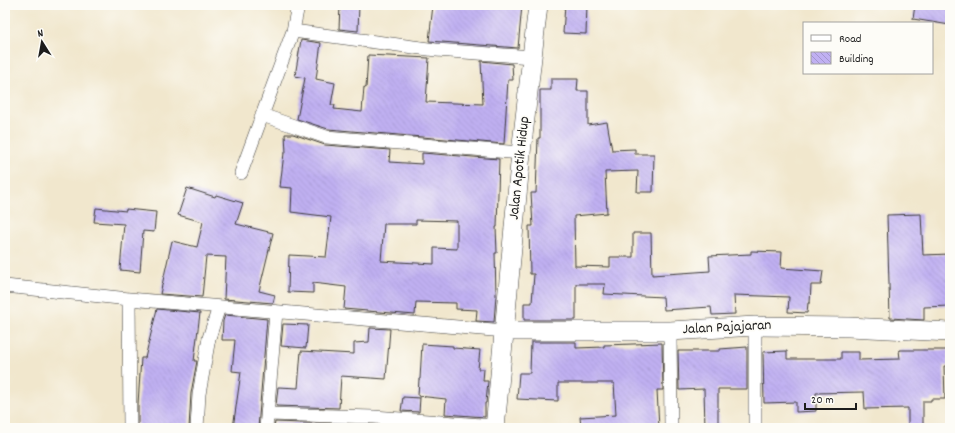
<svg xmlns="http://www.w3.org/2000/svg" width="955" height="433" font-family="Dekko,sans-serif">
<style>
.building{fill:url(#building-back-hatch);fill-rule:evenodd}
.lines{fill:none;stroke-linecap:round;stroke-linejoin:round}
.street-casing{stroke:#3c3a37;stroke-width:14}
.secondary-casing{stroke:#3c3a37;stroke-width:20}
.street{stroke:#fff;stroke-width:13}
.secondary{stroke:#fff;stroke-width:19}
.labels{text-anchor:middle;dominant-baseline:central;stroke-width:3.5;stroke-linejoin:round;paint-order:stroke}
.street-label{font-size:15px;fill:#1c1c1c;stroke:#fdfcf7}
</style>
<defs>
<pattern id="building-back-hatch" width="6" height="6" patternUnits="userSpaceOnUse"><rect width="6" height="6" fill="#c0b0f2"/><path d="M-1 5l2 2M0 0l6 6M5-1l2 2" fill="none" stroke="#a497cf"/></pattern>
</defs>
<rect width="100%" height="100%" fill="#fdfcf7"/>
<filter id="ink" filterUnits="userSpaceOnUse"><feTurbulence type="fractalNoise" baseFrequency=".025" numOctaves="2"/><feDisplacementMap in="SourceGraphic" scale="8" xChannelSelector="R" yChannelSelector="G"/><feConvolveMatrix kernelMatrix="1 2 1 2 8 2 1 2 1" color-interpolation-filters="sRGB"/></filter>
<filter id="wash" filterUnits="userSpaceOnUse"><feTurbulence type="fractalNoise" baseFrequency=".012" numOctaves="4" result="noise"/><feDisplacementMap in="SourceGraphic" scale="16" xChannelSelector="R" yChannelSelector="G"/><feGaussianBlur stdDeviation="0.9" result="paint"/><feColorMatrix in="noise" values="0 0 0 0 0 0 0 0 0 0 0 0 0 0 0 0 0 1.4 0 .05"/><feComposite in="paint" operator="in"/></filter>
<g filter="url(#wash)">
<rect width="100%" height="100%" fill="#f1e7cd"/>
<g id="blocks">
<path class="building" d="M340 5H359L358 31 339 29Z
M433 5H451V6L477 8 478 5H522L518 48 429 41Z
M565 5H587L586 34 563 33Z
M915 5H950V25L913 19Z
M301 40 321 43 316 79 335 83 331 105H335L334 109 362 112 364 87 366 88 368 55 429 58 426 102 483 104 481 61 512 64 513 80H508L504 144 328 129 297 119 305 78 295 76Z
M551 79H578L577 91H588V125L607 122 612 150 635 149V154H654L653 192H637L638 171 605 172 607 213 574 216 575 266 610 267V257H633V233H651L652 275 710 271 709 256 751 254V251L782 252 781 268 823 271 821 285H811L810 303H808L807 313 788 312 789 297 734 295 735 314 712 315 711 307 664 310 663 297 604 294 605 284H576V320H524V303H532L534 274H530L529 226H533L531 193H536L538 138H540V90H551Z
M285 134H293L325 145 390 150 389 162 422 164V153L499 159 497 227H496L497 253H495L496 295 494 322 476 321 477 310 456 309V303L416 302 415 315 344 309 346 287 313 283V293L288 292 289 255 326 257 331 217 291 212 292 188 280 187 284 153H286ZM416 220 457 221V249L434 248V264L381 261 384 224H416Z
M187 188 215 197 216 195 243 203 236 224 273 233 259 291 275 295 273 303 224 299 226 257 206 256 202 297 160 294 172 241 197 247 203 222 178 215Z
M96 208 126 211V209L156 212 154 232 143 231 140 272 120 270 124 224 94 222Z
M921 214 923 255 950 254V306L924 307V320L890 318 887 215Z
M157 309 200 313 194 361H197L191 393 189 428H138V404L141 358H145Z
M225 315 267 319 258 428H233L241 372 232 371 235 340H222L223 321Z
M283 324 308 325 306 348 281 346Z
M370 328 390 329 386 379 341 376 339 408 276 406 278 387 298 388 301 351 354 354V343L369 342Z
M531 342H576V348L604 347V345L662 343 663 390H657L659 428H581L580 417 616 415 614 383H558V401L517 399 519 373H530Z
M422 344 453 346V348L480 350 478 369H484L483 381H488L486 403H485V417L445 414 446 399 418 396 419 379H420Z
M747 347V389H718V428H705L704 389 679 390 678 351H720V349Z
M899 350H948V366H944L945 399H931V401H923V428H908V408L865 409 864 392 816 393V411L796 412V402L764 403 763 352 787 351V359H841V352H859V360L900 359Z
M403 397 420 398 419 412 401 411Z
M275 422 331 424 330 428H274Z"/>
</g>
</g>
<g filter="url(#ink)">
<use href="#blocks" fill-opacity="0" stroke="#3c3a37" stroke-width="1"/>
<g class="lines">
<defs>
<path id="street" d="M293 31 436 50 532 57
M262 115 326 137 521 153
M241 173 293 31 298 5
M5 286 129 299 505 331
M129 299 130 428
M755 326V428
M670 331 671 428
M267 414 374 417 495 426
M197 428 199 394 209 338 219 307
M266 428 276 312"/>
<path id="secondary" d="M505 331H670L755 326 849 327 950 332
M495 428 521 153 538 5"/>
</defs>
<use href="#street" class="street-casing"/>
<use href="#secondary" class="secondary-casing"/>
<use href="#street" class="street"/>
<use href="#secondary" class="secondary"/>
</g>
</g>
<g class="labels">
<g class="street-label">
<text transform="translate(520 168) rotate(-84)">Jalan Apotik Hidup</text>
<text transform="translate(727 328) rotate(-3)">Jalan Pajajaran</text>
</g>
</g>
<rect width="955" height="433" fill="none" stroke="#fdfcf7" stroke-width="20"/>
<rect x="803" y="22" width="130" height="52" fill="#fdfcf7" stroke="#a3a29f"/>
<rect x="811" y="35" width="20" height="6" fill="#ffffff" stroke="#a3a29f"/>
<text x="839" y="42" font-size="12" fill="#1c1c1c">Road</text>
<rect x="811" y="52" width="20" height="12" fill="url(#building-back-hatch)" stroke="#a3a29f"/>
<text x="839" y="62" font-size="12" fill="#1c1c1c">Building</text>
<g transform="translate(42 42) rotate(349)" stroke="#fdfcf7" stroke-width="3" paint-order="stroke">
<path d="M0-3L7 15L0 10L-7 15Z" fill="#1c1c1c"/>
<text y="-6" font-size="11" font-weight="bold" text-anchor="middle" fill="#1c1c1c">N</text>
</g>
<path d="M805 403v6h51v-6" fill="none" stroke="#1c1c1c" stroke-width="2"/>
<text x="811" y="403" font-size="12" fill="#1c1c1c" stroke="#fdfcf7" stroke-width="3" paint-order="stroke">20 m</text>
</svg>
